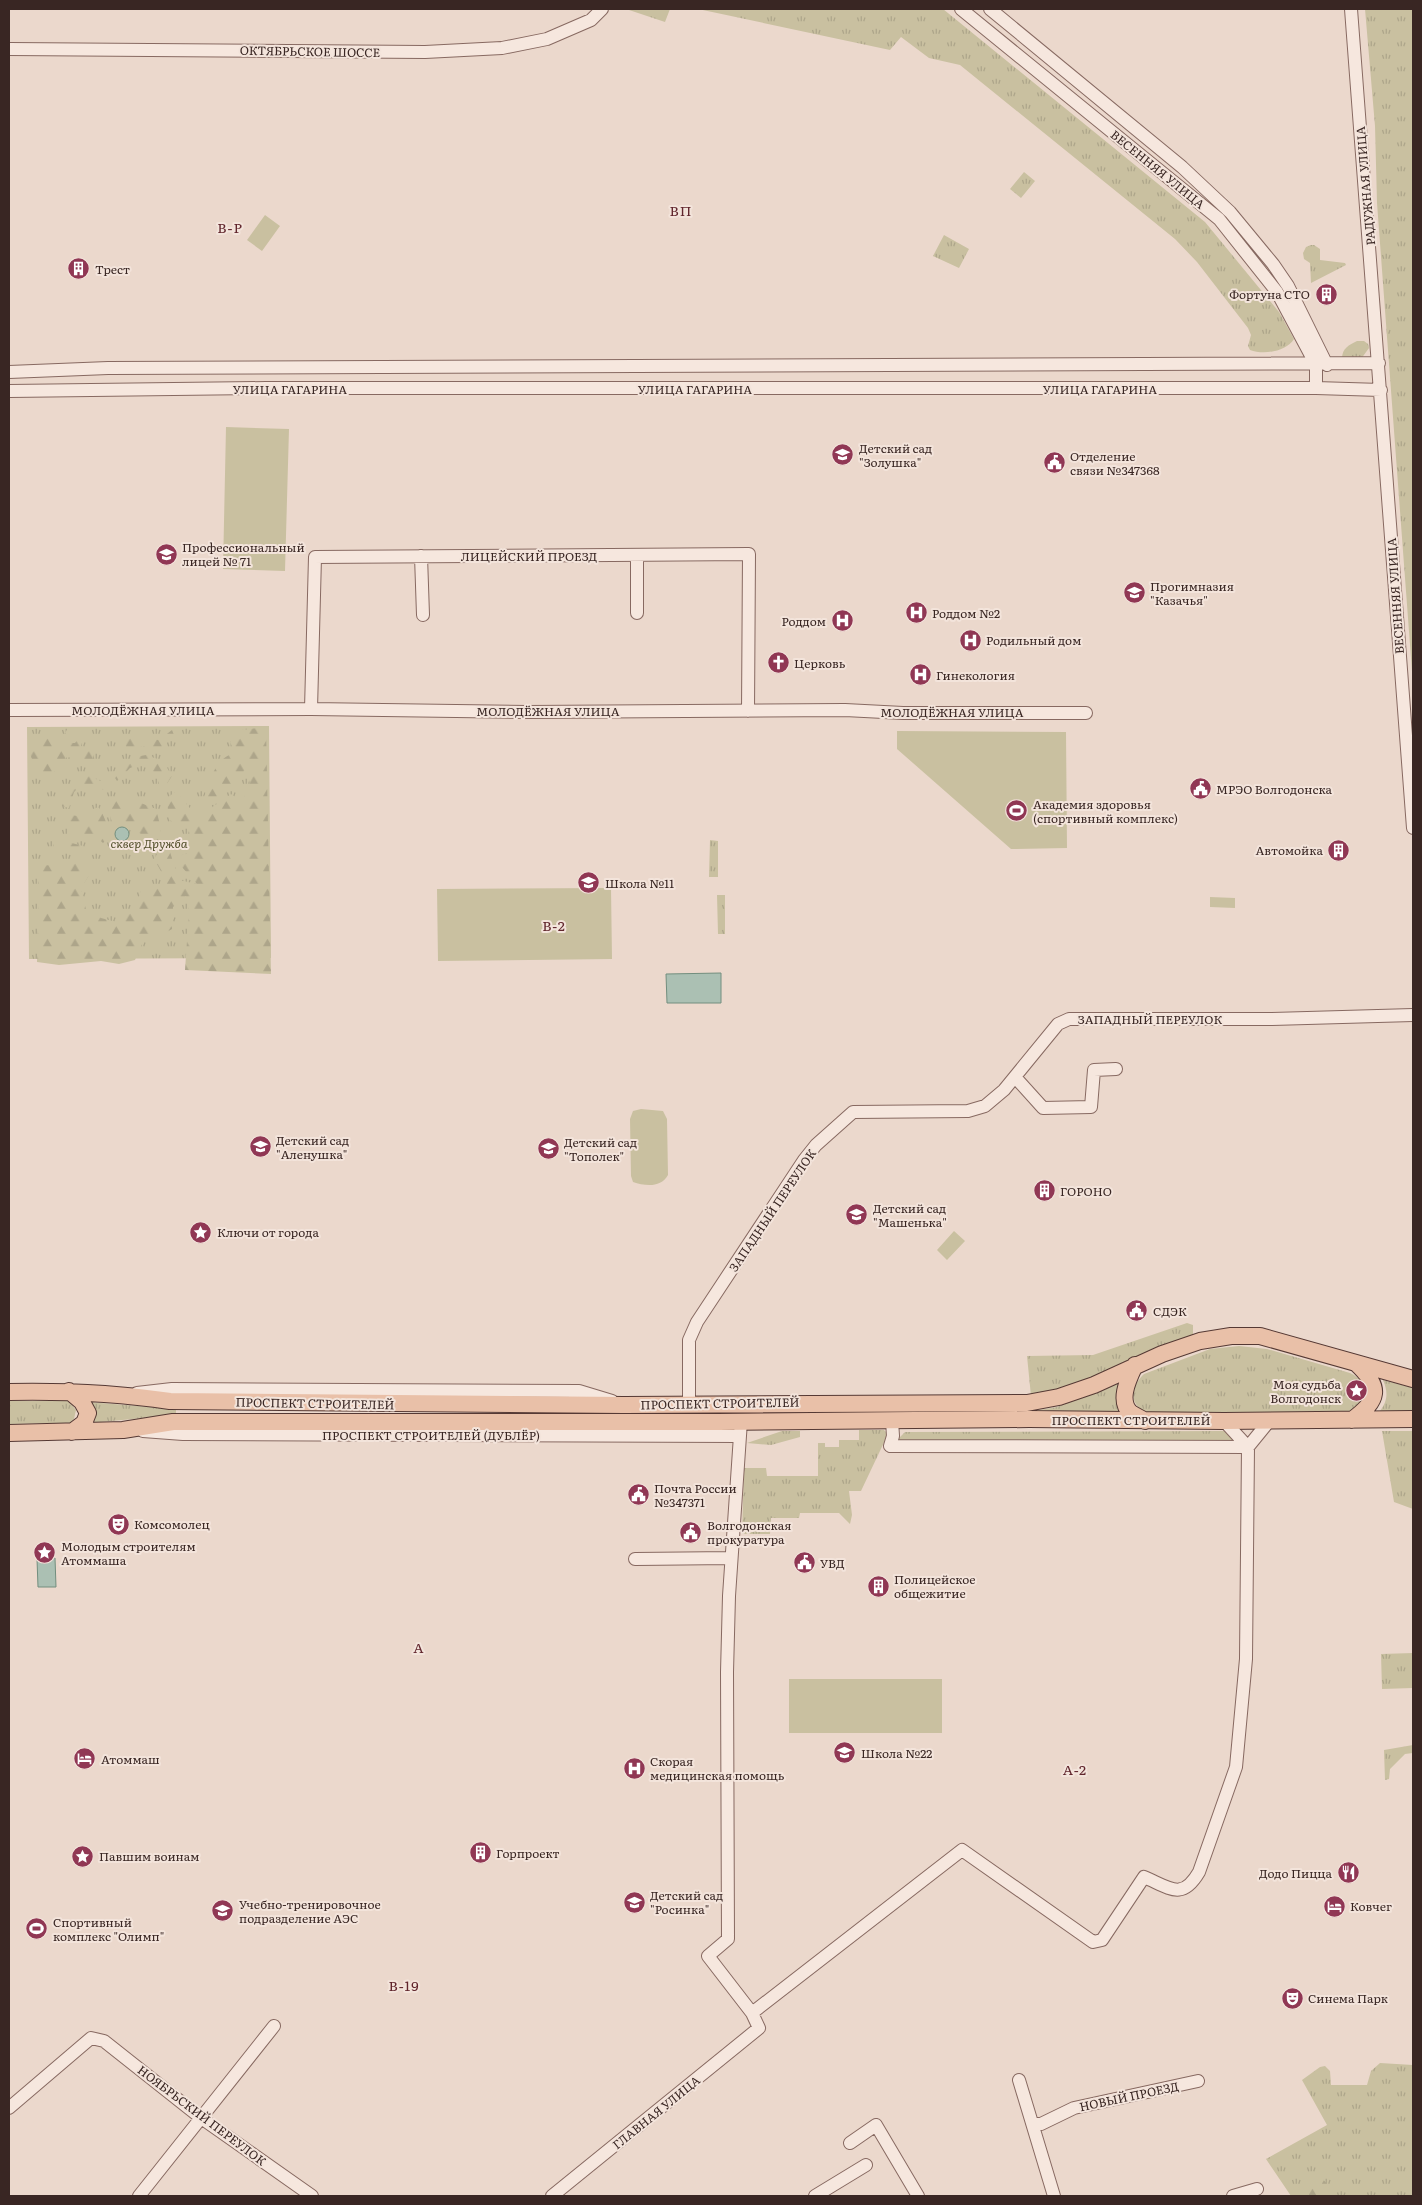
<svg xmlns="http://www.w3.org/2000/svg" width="1422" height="2205" font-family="Literata,serif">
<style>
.grass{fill:url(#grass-tufts)}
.forest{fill:url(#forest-firs)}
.garden{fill:#c9c0a0}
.water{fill:#abc0b3;stroke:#728e7e}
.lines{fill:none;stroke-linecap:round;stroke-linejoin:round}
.minor-casing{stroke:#876961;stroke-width:14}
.major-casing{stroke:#553934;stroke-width:18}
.minor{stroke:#f6e7de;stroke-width:12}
.major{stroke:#e9c0a8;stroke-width:16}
.labels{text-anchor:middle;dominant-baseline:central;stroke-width:4;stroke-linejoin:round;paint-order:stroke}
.street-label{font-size:12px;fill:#392623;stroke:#f3e4db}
.poi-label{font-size:12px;fill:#392623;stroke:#f3e4db;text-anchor:start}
.park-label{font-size:12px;font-style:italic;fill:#53502b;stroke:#f3e4db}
.neighbourhood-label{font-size:14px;letter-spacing:1px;fill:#61262d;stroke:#f3e4db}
</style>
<defs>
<pattern id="grass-tufts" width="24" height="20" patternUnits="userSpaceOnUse" patternTransform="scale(1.25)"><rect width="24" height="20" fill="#c9c0a0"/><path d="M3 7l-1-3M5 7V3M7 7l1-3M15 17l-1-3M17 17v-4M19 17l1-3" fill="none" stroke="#ada58a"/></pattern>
<pattern id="forest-firs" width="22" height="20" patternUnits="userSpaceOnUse" patternTransform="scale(1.25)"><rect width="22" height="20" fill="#c9c0a0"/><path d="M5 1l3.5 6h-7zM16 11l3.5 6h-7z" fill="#ada58a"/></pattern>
</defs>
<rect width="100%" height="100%" fill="#ebd8cc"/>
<path class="grass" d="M626 9H670L665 22Z
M698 9H943L1205 222 1279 312 1294 339C1286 352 1263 355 1250 350L1248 346 1251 335 1248 328 1197 262 1175 239 960 65 929 58 901 37 890 50Z
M1365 9H1413V685L1377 203 1375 126Z
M1024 172 1035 181 1021 198 1010 189Z
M944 235 969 249 959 268 933 256Z
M1311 245H1314L1320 249V260L1345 263 1346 265 1311 283 1310 263 1304 259 1303 253 1306 247Z
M1357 341H1364L1368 344 1369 348 1361 359H1342C1342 348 1349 345 1357 341Z
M269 726 271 958 29 959 27 727Z
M710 840 718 841V877H709Z
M717 895H725V934H718Z
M1187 1323 1193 1325V1335L1060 1392 1031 1396 1027 1356 1093 1355Z
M1239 1346 1267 1349 1350 1373C1370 1382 1371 1403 1349 1411L1157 1414C1131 1413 1126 1391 1144 1374L1210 1349Z
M1383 1380 1413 1388V1411H1380C1388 1400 1388 1392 1383 1380Z
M1119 1383 1116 1398 1124 1415 1034 1416 1033 1411 1057 1407Z
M9 1401H69L76 1410 74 1419 70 1423 9 1424Z
M88 1402 176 1409V1415L90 1423Z
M859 1430H884L888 1434 861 1491H849L852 1515 850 1524 839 1513H800L799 1518H771L770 1534H742L744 1468H766L767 1476H818V1443H825V1447H839V1440H859Z
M782 1431H800V1437L771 1445 747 1443Z
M1224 1431 1234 1440V1442H899V1438L905 1432Z
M1382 1431H1413V1509L1394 1502Z
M1413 1653V1688L1382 1689 1381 1654Z
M1413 1745V1753L1405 1754 1390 1769 1389 1779 1385 1780 1384 1750Z
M1380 2063 1413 2065V2196H1291L1266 2159 1327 2125 1302 2080 1320 2067 1325 2066 1330 2071 1331 2085H1367L1371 2071Z"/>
<path class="forest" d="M56 727 58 745 68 728 72 729 69 743H75L82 735 84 736 81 746 86 751 94 745 93 760 89 766 84 764 81 758 76 764 72 758 67 757 48 779 41 776C37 764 25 756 32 742L46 738 49 729Z
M266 727 271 974 185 970 189 912 186 896 173 907 172 929 149 942H143L135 960 119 964 101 961 59 965 37 962 39 866 85 862 95 866 81 888 86 909 101 918 116 922 138 904 141 888 162 885V873L154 859 161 848 170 852 179 880 197 884 181 866 182 855 193 852 188 826 181 828 170 820 166 799 176 791 193 812 211 808 231 794 242 802 250 784 246 768 234 786 211 804 204 798C209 781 216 757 235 753L230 742 241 730Z
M172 730 174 735 162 748 151 752 144 746 127 750 125 743 135 732 147 739 159 740Z
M146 755 163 761 172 776 164 788 159 790V778L152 770 141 764 130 768 117 781 112 773 135 757Z
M87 775 103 782 104 790 92 784 81 785 74 792 69 808 62 806 71 782Z
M128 798 156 809 161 829 158 844 129 827 112 822 106 803Z
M98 807 102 812 111 835 103 843 94 835 85 840 67 836 70 815 78 816 81 809H84L88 812 86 823 91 822 94 809Z
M53 838 83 846V850L54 851Z
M1322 2178 1337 2196H1308L1305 2191 1310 2179Z"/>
<path class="garden" d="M265 215 280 226 262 251 247 240Z
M226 427 289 429 285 571 223 569Z
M897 731 1066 732 1067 848 1011 849 897 749Z
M611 888 612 959 438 961 437 889Z
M1210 897 1235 898V908L1210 907Z
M641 1109 663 1111 667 1119 668 1175C661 1188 645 1186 633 1182L631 1176 630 1119 633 1111Z
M954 1231 965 1241 947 1260 937 1250Z
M789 1679H942V1733H789Z"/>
<path class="water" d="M115 834a7 7 0 1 1 14 0a7 7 0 1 1-14 0Z
M721 973V1003H667L666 974Z
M55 1558 56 1587H38L37 1559Z"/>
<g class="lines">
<defs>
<path id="minor" d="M961 9 1219 219 1277 292 1316 365V388
M990 9 1182 167 1230 212 1273 264 1288 286 1327 365
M1351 9 1413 828
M9 49 425 52 502 48 547 39 591 20 602 9
M9 372 108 368 1379 363
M9 391 266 388H1316L1381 390
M637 555V613
M421 556 423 615
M311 709 315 557 749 554 748 711
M9 710 311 709 527 712 845 710 903 713H1086
M1015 1077 1043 1108 1091 1107 1094 1070 1116 1069
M137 1393 172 1389 579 1391 612 1401
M689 1404V1340L697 1322 804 1160 816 1145 853 1112 968 1111 985 1106 1004 1090 1058 1024 1069 1019H1272L1413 1015
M892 1421 893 1436 890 1446 1248 1447
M1224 1421 1248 1447
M143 1431 183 1434 740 1436
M635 1559 731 1558
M752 2013 962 1850 1093 1942 1102 1940 1144 1877C1170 1888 1182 1901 1199 1872L1236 1767 1246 1659 1248 1447 1270 1420
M1019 2080 1054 2196
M9 2108 91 2038 104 2041 200 2117 312 2196
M1033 2124H1041L1074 2108 1198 2081
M850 2143 876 2125 918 2196
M139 2196 274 2026
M552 2196 759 2028 752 2013 708 1956 728 1939 727 1672 729 1596 741 1421
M815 2196 866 2165
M1233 2196 1257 2189"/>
<path id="major" d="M1135 1365C1129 1378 1117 1401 1131 1413 1135 1416 1141 1418 1145 1421
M69 1391 82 1402 88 1413 84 1423 72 1432
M9 1392C63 1391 116 1393 170 1401L624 1405 1027 1403 1059 1397 1094 1385 1162 1354 1200 1341 1231 1336H1260L1413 1379
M1352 1420C1379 1400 1382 1388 1357 1364
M9 1433 123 1430 173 1422H719L1029 1419 1224 1421 1413 1419"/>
</defs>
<use href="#minor" class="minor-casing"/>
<use href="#major" class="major-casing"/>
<use href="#minor" class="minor"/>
<use href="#major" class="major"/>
</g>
<defs>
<symbol id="building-disc" viewBox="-11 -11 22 22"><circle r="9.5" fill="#903754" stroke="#f3e4db"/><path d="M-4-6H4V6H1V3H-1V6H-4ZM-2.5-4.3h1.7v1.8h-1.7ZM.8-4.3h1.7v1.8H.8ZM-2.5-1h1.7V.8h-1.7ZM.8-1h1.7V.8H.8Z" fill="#fff"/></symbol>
<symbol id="school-disc" viewBox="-11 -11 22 22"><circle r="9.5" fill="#903754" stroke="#f3e4db"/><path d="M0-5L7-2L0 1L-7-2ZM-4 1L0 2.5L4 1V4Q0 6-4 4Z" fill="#fff"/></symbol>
<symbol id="civic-disc" viewBox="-11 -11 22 22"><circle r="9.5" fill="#903754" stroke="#f3e4db"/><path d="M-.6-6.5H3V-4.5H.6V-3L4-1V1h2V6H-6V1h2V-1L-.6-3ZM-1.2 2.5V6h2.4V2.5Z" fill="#fff"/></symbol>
<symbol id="university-disc" viewBox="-11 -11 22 22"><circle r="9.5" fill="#903754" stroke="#f3e4db"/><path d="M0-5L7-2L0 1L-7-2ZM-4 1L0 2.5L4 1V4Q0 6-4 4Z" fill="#fff"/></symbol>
<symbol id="hospital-disc" viewBox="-11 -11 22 22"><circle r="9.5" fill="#903754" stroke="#f3e4db"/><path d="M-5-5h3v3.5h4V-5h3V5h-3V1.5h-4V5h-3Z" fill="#fff"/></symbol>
<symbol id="church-disc" viewBox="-11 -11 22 22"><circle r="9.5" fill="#903754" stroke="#f3e4db"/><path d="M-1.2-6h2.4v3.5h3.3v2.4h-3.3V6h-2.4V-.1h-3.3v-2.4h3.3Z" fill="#fff"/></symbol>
<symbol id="stadium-disc" viewBox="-11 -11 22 22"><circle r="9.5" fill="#903754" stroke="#f3e4db"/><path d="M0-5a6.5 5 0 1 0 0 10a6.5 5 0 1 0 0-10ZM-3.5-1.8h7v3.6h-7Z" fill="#fff"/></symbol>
<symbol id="sight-disc" viewBox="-11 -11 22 22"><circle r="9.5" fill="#903754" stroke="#f3e4db"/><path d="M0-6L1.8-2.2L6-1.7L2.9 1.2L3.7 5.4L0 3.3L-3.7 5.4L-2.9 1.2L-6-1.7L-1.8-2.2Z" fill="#fff"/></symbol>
<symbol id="theatre-disc" viewBox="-11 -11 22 22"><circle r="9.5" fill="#903754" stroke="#f3e4db"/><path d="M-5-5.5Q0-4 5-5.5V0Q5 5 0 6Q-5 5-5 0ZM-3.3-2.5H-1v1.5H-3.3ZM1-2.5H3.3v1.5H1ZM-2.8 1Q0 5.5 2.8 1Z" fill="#fff"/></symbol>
<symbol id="hotel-disc" viewBox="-11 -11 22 22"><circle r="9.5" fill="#903754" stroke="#f3e4db"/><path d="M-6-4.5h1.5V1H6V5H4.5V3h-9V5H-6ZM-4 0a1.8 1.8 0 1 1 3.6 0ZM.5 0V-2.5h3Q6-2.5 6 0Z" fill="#fff"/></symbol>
<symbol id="restaurant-disc" viewBox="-11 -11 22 22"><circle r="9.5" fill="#903754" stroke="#f3e4db"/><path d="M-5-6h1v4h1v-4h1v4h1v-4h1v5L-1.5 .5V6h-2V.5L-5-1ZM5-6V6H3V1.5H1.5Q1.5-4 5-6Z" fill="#fff"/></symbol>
</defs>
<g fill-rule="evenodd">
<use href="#building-disc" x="66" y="256" width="25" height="25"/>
<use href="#building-disc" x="1314" y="282" width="25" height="25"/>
<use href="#school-disc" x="830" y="442" width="25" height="25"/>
<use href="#civic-disc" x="1042" y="450" width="25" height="25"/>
<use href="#university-disc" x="154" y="542" width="25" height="25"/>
<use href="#school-disc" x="1122" y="580" width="25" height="25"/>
<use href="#hospital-disc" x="904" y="600" width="25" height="25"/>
<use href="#hospital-disc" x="830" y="608" width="25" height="25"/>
<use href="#hospital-disc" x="958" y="628" width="25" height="25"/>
<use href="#church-disc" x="766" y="650" width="25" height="25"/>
<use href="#hospital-disc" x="908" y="662" width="25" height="25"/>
<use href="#civic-disc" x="1188" y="776" width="25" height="25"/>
<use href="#stadium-disc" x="1004" y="798" width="25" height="25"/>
<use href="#building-disc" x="1326" y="838" width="25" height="25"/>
<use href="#school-disc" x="576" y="870" width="25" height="25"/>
<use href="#school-disc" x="248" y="1134" width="25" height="25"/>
<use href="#school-disc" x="536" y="1136" width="25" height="25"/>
<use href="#building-disc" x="1032" y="1178" width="25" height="25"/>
<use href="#school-disc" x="844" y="1202" width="25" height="25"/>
<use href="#sight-disc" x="188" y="1220" width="25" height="25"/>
<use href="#civic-disc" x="1124" y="1298" width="25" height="25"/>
<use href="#sight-disc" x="1344" y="1378" width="25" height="25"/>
<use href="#civic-disc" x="626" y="1482" width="25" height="25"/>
<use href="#theatre-disc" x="106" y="1512" width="25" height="25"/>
<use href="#civic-disc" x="678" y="1520" width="25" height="25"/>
<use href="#sight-disc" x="32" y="1540" width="25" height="25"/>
<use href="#civic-disc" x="792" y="1550" width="25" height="25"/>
<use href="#building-disc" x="866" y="1574" width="25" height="25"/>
<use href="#school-disc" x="832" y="1740" width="25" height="25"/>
<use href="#hotel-disc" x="72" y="1746" width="25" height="25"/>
<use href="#hospital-disc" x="622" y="1756" width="25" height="25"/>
<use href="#building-disc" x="468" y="1840" width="25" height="25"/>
<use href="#sight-disc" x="70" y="1844" width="25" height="25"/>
<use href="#restaurant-disc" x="1336" y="1860" width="25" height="25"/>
<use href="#school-disc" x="622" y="1890" width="25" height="25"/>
<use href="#hotel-disc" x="1322" y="1894" width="25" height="25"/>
<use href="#university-disc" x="210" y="1898" width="25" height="25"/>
<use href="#stadium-disc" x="24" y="1916" width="25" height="25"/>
<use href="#theatre-disc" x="1280" y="1986" width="25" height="25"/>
</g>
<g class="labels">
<g class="street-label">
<text transform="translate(310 51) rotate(1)">ОКТЯБРЬСКОЕ ШОССЕ</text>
<text transform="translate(1158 169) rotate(39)">ВЕСЕННЯЯ УЛИЦА</text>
<text transform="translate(1365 186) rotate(-95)">РАДУЖНАЯ УЛИЦА</text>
<text x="290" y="389">УЛИЦА ГАГАРИНА</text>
<text x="695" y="389">УЛИЦА ГАГАРИНА</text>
<text x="1100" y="389">УЛИЦА ГАГАРИНА</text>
<text x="529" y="556">ЛИЦЕЙСКИЙ ПРОЕЗД</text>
<text transform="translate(1395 596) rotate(-94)">ВЕСЕННЯЯ УЛИЦА</text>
<text x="143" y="710">МОЛОДЁЖНАЯ УЛИЦА</text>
<text x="548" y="711">МОЛОДЁЖНАЯ УЛИЦА</text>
<text x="952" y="712">МОЛОДЁЖНАЯ УЛИЦА</text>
<text x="1150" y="1019">ЗАПАДНЫЙ ПЕРЕУЛОК</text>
<text transform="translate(772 1210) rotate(-56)">ЗАПАДНЫЙ ПЕРЕУЛОК</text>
<text transform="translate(315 1403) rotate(1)">ПРОСПЕКТ СТРОИТЕЛЕЙ</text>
<text transform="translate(720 1403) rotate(-1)">ПРОСПЕКТ СТРОИТЕЛЕЙ</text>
<text x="1131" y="1420">ПРОСПЕКТ СТРОИТЕЛЕЙ</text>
<text x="431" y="1435">ПРОСПЕКТ СТРОИТЕЛЕЙ (ДУБЛЁР)</text>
<text transform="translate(1129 2096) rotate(-12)">НОВЫЙ ПРОЕЗД</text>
<text transform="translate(656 2112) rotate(-39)">ГЛАВНАЯ УЛИЦА</text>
<text transform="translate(202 2115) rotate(37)">НОЯБРЬСКИЙ ПЕРЕУЛОК</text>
</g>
<g class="poi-label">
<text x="95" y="269">Трест</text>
<text x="1310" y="294" text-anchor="end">Фортуна СТО</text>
<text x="859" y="448">Детский сад<tspan x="859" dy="14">"Золушка"</tspan></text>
<text x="1070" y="456">Отделение<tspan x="1070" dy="14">связи №347368</tspan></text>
<text x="182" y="547">Профессиональный<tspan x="182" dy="14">лицей № 71</tspan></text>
<text x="1150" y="586">Прогимназия<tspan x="1150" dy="14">"Казачья"</tspan></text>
<text x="932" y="613">Роддом №2</text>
<text x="826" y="621" text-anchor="end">Роддом</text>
<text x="986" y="640">Родильный дом</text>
<text x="794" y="663">Церковь</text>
<text x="936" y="675">Гинекология</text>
<text x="1216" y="789">МРЭО Волгодонска</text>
<text x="1033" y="804">Академия здоровья<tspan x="1033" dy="14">(спортивный комплекс)</tspan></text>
<text x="1323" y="850" text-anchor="end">Автомойка</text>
<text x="605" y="883">Школа №11</text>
<text x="276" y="1140">Детский сад<tspan x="276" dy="14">"Аленушка"</tspan></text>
<text x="564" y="1142">Детский сад<tspan x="564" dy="14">"Тополек"</tspan></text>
<text x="1060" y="1191">ГОРОНО</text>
<text x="873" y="1208">Детский сад<tspan x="873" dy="14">"Машенька"</tspan></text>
<text x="217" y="1232">Ключи от города</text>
<text x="1153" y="1311">СДЭК</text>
<text x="1341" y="1384" text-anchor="end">Моя судьба<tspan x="1341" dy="14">Волгодонск</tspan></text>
<text x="654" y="1488">Почта России<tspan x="654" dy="14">№347371</tspan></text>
<text x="134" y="1524">Комсомолец</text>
<text x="707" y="1525">Волгодонская<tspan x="707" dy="14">прокуратура</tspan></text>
<text x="61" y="1546">Молодым строителям<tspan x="61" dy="14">Атоммаша</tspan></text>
<text x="820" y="1563">УВД</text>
<text x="894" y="1579">Полицейское<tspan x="894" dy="14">общежитие</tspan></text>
<text x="861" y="1753">Школа №22</text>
<text x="101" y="1759">Атоммаш</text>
<text x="650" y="1761">Скорая<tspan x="650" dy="14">медицинская помощь</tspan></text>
<text x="496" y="1853">Горпроект</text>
<text x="99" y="1856">Павшим воинам</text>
<text x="1332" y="1873" text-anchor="end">Додо Пицца</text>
<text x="650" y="1895">Детский сад<tspan x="650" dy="14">"Росинка"</tspan></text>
<text x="239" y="1904">Учебно-тренировочное<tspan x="239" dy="14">подразделение АЭС</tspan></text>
<text x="1350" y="1906">Ковчег</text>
<text x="53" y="1922">Спортивный<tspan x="53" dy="14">комплекс "Олимп"</tspan></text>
<text x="1308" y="1998">Синема Парк</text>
</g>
<g class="park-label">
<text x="149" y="843">сквер Дружба</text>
</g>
<g class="neighbourhood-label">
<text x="681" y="210">ВП</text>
<text x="230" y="227">В-Р</text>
<text x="554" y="925">В-2</text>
<text x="419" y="1647">А</text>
<text x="1075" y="1769">А-2</text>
<text x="404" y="1985">В-19</text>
</g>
</g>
<rect width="1422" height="2205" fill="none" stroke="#392623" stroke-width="20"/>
</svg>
